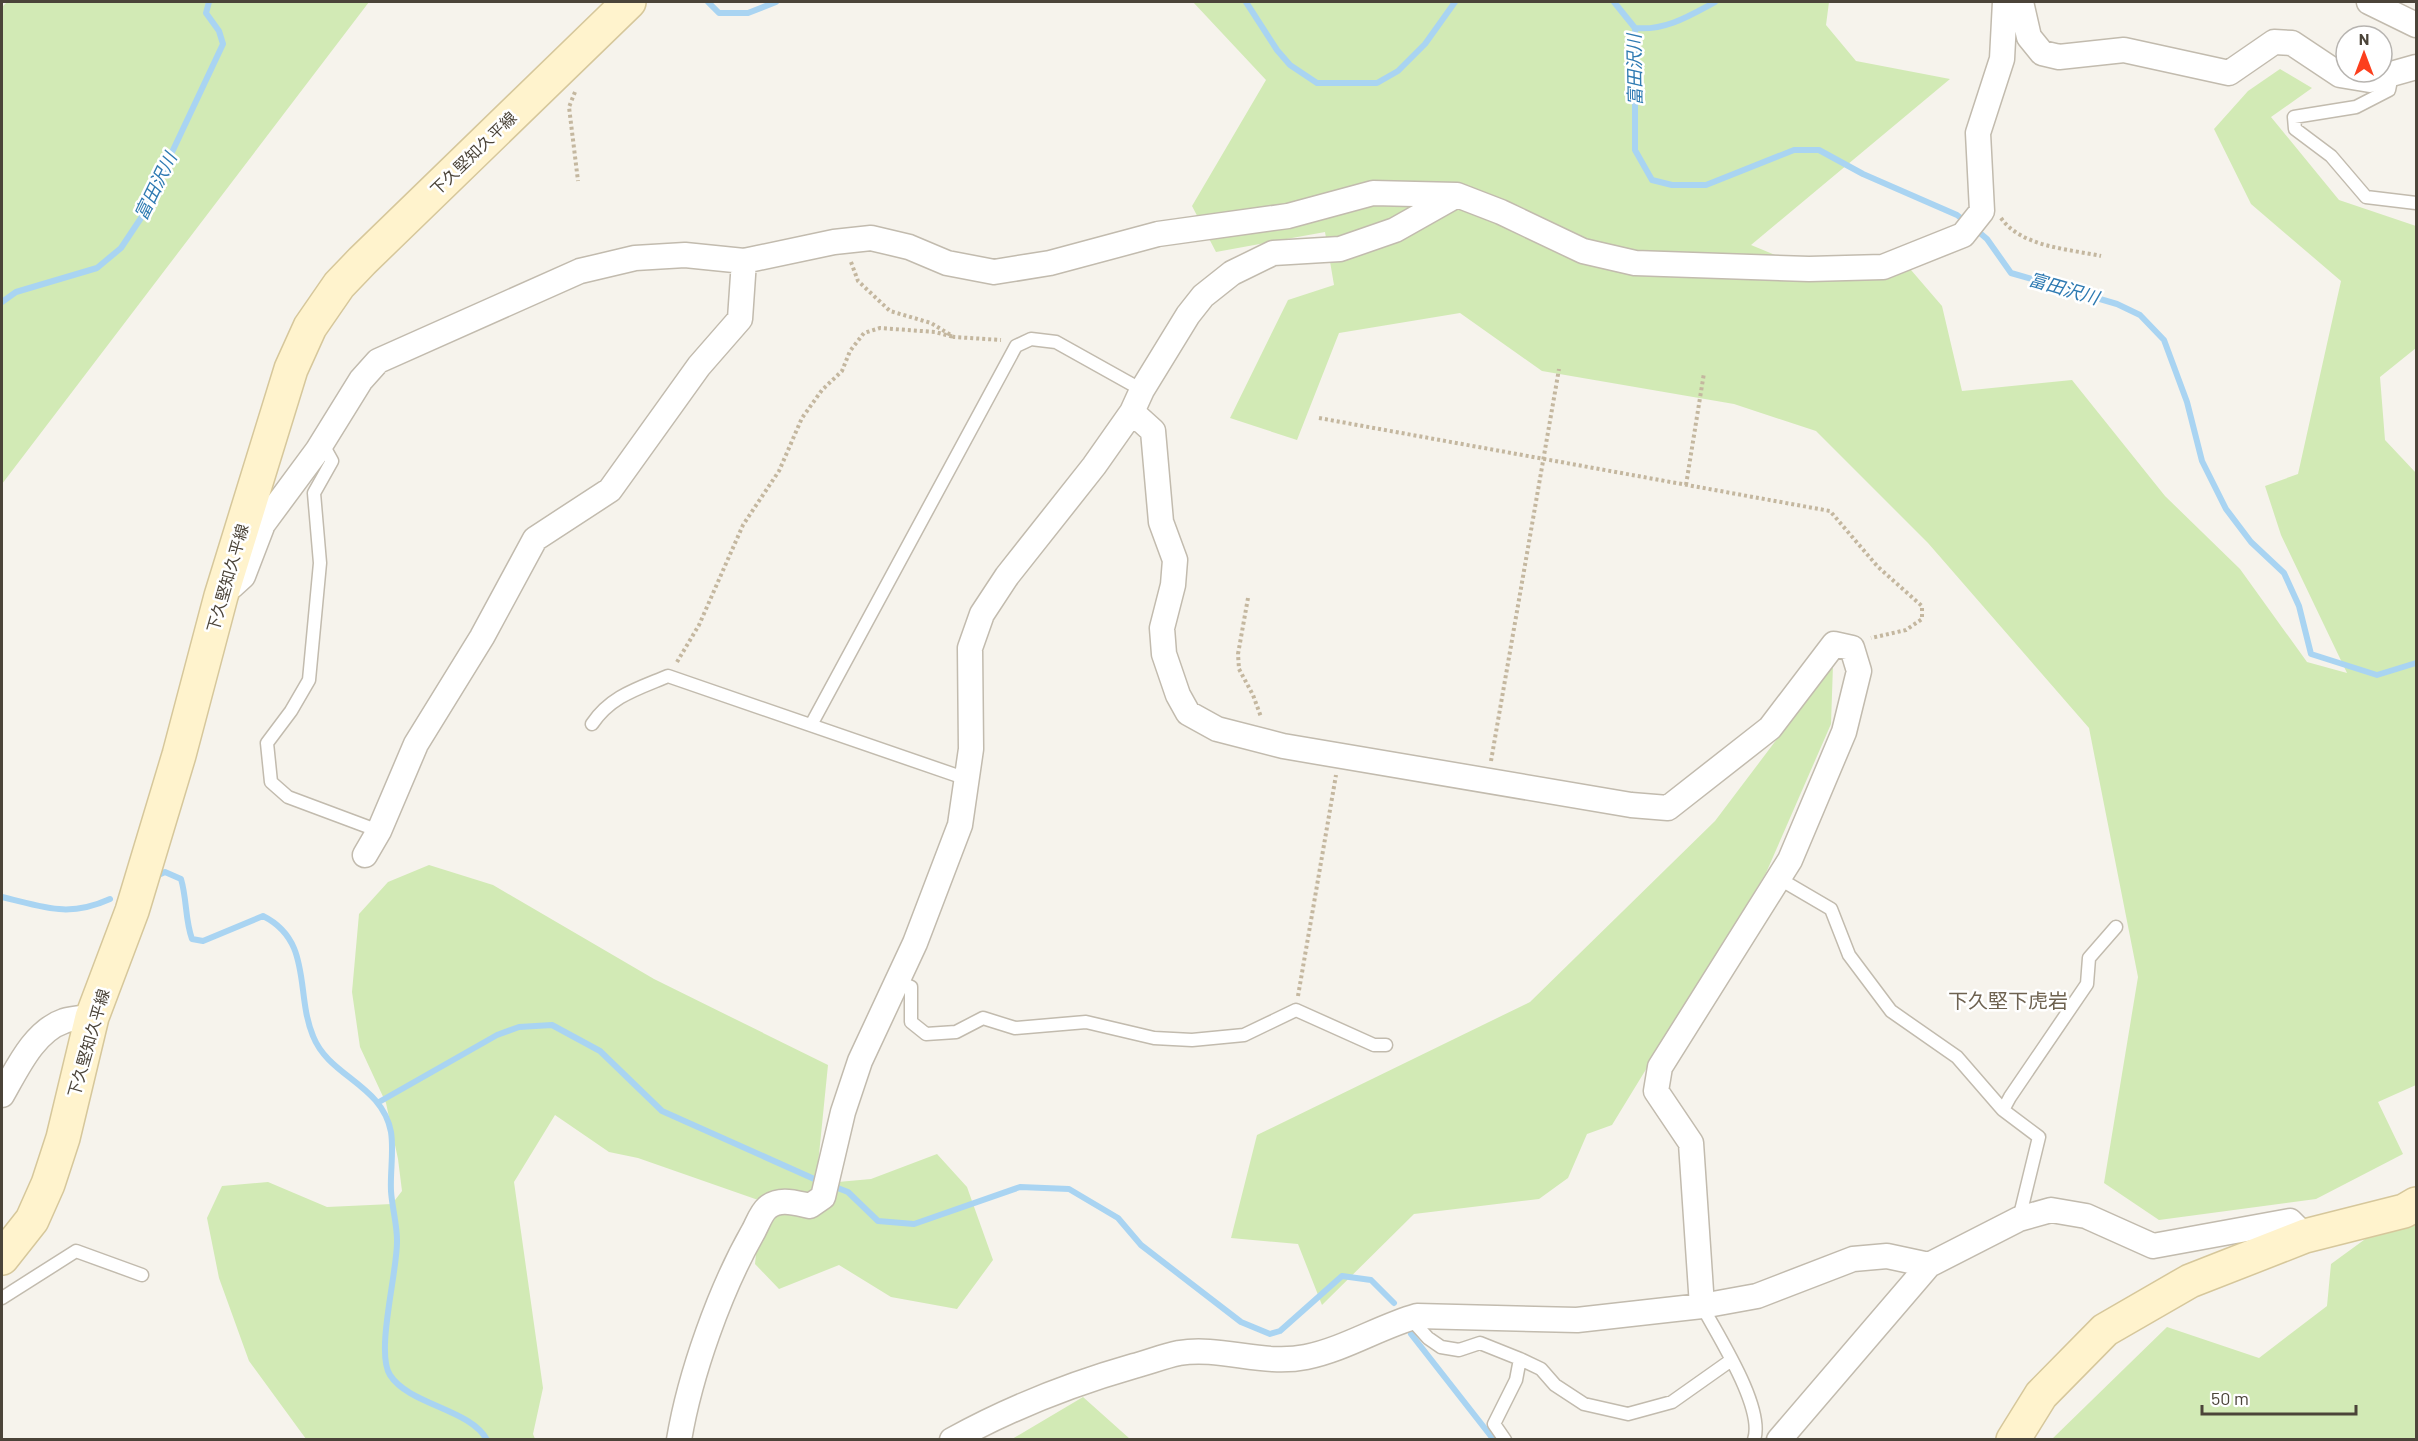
<svg xmlns="http://www.w3.org/2000/svg" width="2418" height="1441" font-family="Barlow,'Noto Sans JP',sans-serif">
<style>
.green{fill:#d2eab5}
.lines{fill:none;stroke-linecap:round;stroke-linejoin:round}
.stream{stroke:#a9d4f2;stroke-width:6}
.lane-casing{stroke:#c2bbae;stroke-width:15}
.street-casing{stroke:#c2bbae;stroke-width:27}
.secondary-casing{stroke:#d6c79b;stroke-width:36}
.path{stroke:#c4b79f;stroke-width:4;stroke-dasharray:3 3;stroke-linecap:butt}
.lane{stroke:#fff;stroke-width:12}
.street{stroke:#fff;stroke-width:24}
.secondary{stroke:#fff3cd;stroke-width:33}
.labels{text-anchor:middle;dominant-baseline:central;stroke-width:5;stroke-linejoin:round;paint-order:stroke}
.street-label{font-size:16px;fill:#4b4439;stroke:#fff}
.water-label{font-size:18px;font-style:italic;fill:#2e7ab2;stroke:#fff}
.quarter-label{font-size:20px;fill:#6e6250;stroke:#fff}
</style>
<rect width="100%" height="100%" fill="#f6f3ec"/>
<path class="green" d="M7 2H369L2 484V7Z
M1193 2H1829L1826 25 1856 61 1950 79 1751 245 1809 269 1911 270 1942 306 1962 391 2072 380 2165 496 2240 569 2307 662 2347 673 2281 535 2265 486 2298 474 2341 281 2251 204 2214 129 2248 91 2280 69 2312 88 2271 117 2339 200 2416 226V348L2380 377 2385 440 2416 473V1085L2378 1102 2403 1154 2316 1199 2159 1220 2104 1183 2138 977 2089 728 1928 543 1816 431 1734 404 1542 371 1460 313 1339 333 1297 440 1230 418 1288 300 1334 285 1325 232 1216 252 1192 206 1266 80Z
M1833 665 1831 724 1766 873 1612 1125 1587 1134 1568 1178 1539 1199 1414 1214 1322 1305 1298 1244 1231 1238 1257 1135 1530 1002 1715 821Z
M429 865 493 885 654 979 828 1065 816 1184 871 1179 937 1154 967 1187 993 1260 957 1309 891 1297 839 1265 779 1289 755 1264 761 1201 638 1158 609 1152 555 1115 514 1182 543 1388 533 1434 535 1439H306L249 1361 219 1278 207 1218 222 1186 268 1182 327 1207 392 1204 402 1191 398 1159 386 1103 360 1047 352 992 359 914 388 882Z
M2416 1202V1439L2051 1440 2167 1327 2259 1358 2327 1306 2331 1264Z
M1083 1397 1130 1439H1012Z"/>
<g class="lines">
<path class="stream" d="M708 2 719 13H748L776 2
M1246 2 1277 50 1290 65 1317 83H1377L1398 71 1425 44 1455 2
M1614 2 1635 28V150L1652 180 1672 185H1706L1794 150H1819L1863 174 1957 215 1966 222
M1635 28C1665 31 1689 16 1715 2
M1974 228 1987 239 2011 273 2117 304 2140 315 2164 340 2187 402 2202 461 2226 509 2251 542 2284 573 2299 606 2311 654 2377 675 2416 663
M2 302 16 292 97 268 121 248 141 218 223 44 219 31 206 13 209 2
M154 877 165 872 181 879C187 899 185 920 192 939L203 941 263 916C313 941 295 993 313 1036 329 1077 382 1084 391 1132 394 1151 390 1172 391 1191 392 1207 397 1224 397 1240 398 1270 375 1352 390 1375 409 1405 471 1409 487 1440
M2 897C44 907 68 918 110 899
M379 1102 497 1035 519 1027 552 1025 600 1051 662 1111 821 1182
M830 1185 848 1192 878 1221 914 1224 1020 1187 1069 1189 1118 1218 1141 1245 1241 1322 1270 1334 1280 1331 1342 1276 1371 1280 1394 1303
M1411 1334 1494 1440"/>
<defs>
<path id="lane" d="M2392 75 2389 90 2356 107 2294 117 2295 129 2331 156 2366 197 2416 203
M322 443 332 461 314 493 320 563 309 680 291 711 267 743 271 782 288 797 379 831
M592 724C611 696 637 689 668 676L967 779
M811 725 1016 346 1031 339 1056 342 1142 390
M1778 878 1831 909 1849 955 1891 1011 1957 1057 2003 1110
M897 981 911 987V1022L926 1034 956 1032 983 1018 1015 1028 1086 1022 1154 1038 1192 1040 1244 1035 1296 1010 1374 1045H1386
M2019 1219 2039 1137 2003 1110 2010 1097 2087 984 2089 958 2116 927
M2 1298 76 1251 142 1275
M1702 1306C1718 1336 1765 1408 1754 1440
M1410 1318 1428 1338 1441 1347 1459 1350 1480 1343 1520 1359 1516 1380 1494 1424 1505 1440
M1520 1359 1541 1369 1555 1385 1584 1404 1628 1414 1672 1402 1730 1361"/>
<path id="street" d="M2021 2 2029 37 2042 53 2059 57 2124 50 2229 73 2274 42 2292 43 2340 75 2370 80 2416 67
M2369 2 2416 25
M1132 412 1153 431 1161 522 1175 560 1173 585 1162 628 1164 654 1178 695 1188 713 1217 729 1283 746 1631 805 1668 808 1770 728 1834 644 1852 648 1859 671 1844 732 1790 860 1660 1067 1656 1091 1691 1143 1702 1306
M232 586 243 576 263 524 317 451 361 380 378 361 580 271 635 258 685 255 744 261 834 242 871 238 909 247 947 263 994 272 1050 263 1158 234 1288 216 1373 193 1457 195 1501 212 1583 251 1635 263 1809 269 1883 267 1963 235 1982 211 1978 133 2002 59 2005 2
M365 855 379 831 416 744 482 637 535 539 610 490 699 366 740 319 744 261
M2 1095C17 1069 34 1031 64 1021 72 1018 83 1018 92 1017
M679 1440C690 1374 720 1290 753 1232 757 1225 761 1213 767 1208 779 1197 796 1203 810 1206L823 1197 843 1112 860 1061 915 943 960 825 971 749 970 648 982 614 1007 576 1094 466 1132 412 1142 390 1188 315 1203 296 1232 273 1273 253 1340 249 1395 230 1457 195
M952 1440C1010 1408 1071 1384 1134 1366 1149 1362 1164 1356 1179 1353 1221 1346 1263 1366 1306 1357 1345 1349 1379 1327 1417 1316L1577 1320 1702 1306 1757 1296 1853 1259 1887 1256 1929 1265
M1779 1440 1929 1265 2019 1219 2051 1210 2086 1216 2153 1246 2290 1221 2305 1236"/>
<path id="secondary" d="M2 1258 32 1220 48 1184 63 1138 92 1017 132 911 179 755 221 596 291 369 310 327 339 285 362 261 629 2
M2013 1440 2041 1395 2105 1330 2190 1281 2305 1236 2404 1211 2416 1204"/>
</defs>
<use href="#lane" class="lane-casing"/>
<use href="#street" class="street-casing"/>
<use href="#secondary" class="secondary-casing"/>
<path class="path" d="M575 92 569 107 578 181
M2001 218C2021 247 2069 249 2101 256
M851 262 858 281 890 311 931 323 954 337 1001 340
M1319 418 1830 511 1878 567 1922 606V619L1906 630 1871 638
M1686 485 1704 373
M1248 598 1238 654 1239 669 1253 695 1261 717
M677 662 699 625 743 525 779 471 802 418 822 390 842 371 850 351 864 333 880 328 935 332 954 337
M1491 761 1559 369
M1298 996 1336 775"/>
<use href="#lane" class="lane"/>
<use href="#street" class="street"/>
<use href="#secondary" class="secondary"/>
</g>
<g class="labels">
<g class="street-label">
<text transform="translate(473 153) rotate(-44)">下久堅知久平線</text>
<text transform="translate(227 578) rotate(-74)">下久堅知久平線</text>
<text transform="translate(88 1043) rotate(-74)">下久堅知久平線</text>
</g>
<g class="water-label">
<text transform="translate(1634 70) rotate(-91)">富田沢川</text>
<text transform="translate(155 186) rotate(-64)">富田沢川</text>
<text transform="translate(2064 288) rotate(16)">富田沢川</text>
</g>
<g class="quarter-label">
<text x="2008" y="1000">下久堅下虎岩</text>
</g>
</g>
<rect width="2418" height="1441" fill="none" stroke="#4b4439" stroke-width="6"/>
<g transform="translate(2364 54)"><circle r="28" fill="#ffffff" stroke="#b7b4b0" stroke-width="1.5"/>
<path d="M0-4.5L10 22L0 15L-10 22Z" fill="#fc3f1d"/>
<text y="-9" font-size="16" font-weight="bold" text-anchor="middle" fill="#4b4439">N</text>
</g>
<path d="M2202 1405v9h154v-9" fill="none" stroke="#4b4439" stroke-width="3"/>
<text x="2211" y="1405" font-size="18" fill="#4b4439" stroke="#ffffff" stroke-width="4.5" paint-order="stroke">50 m</text>
</svg>
